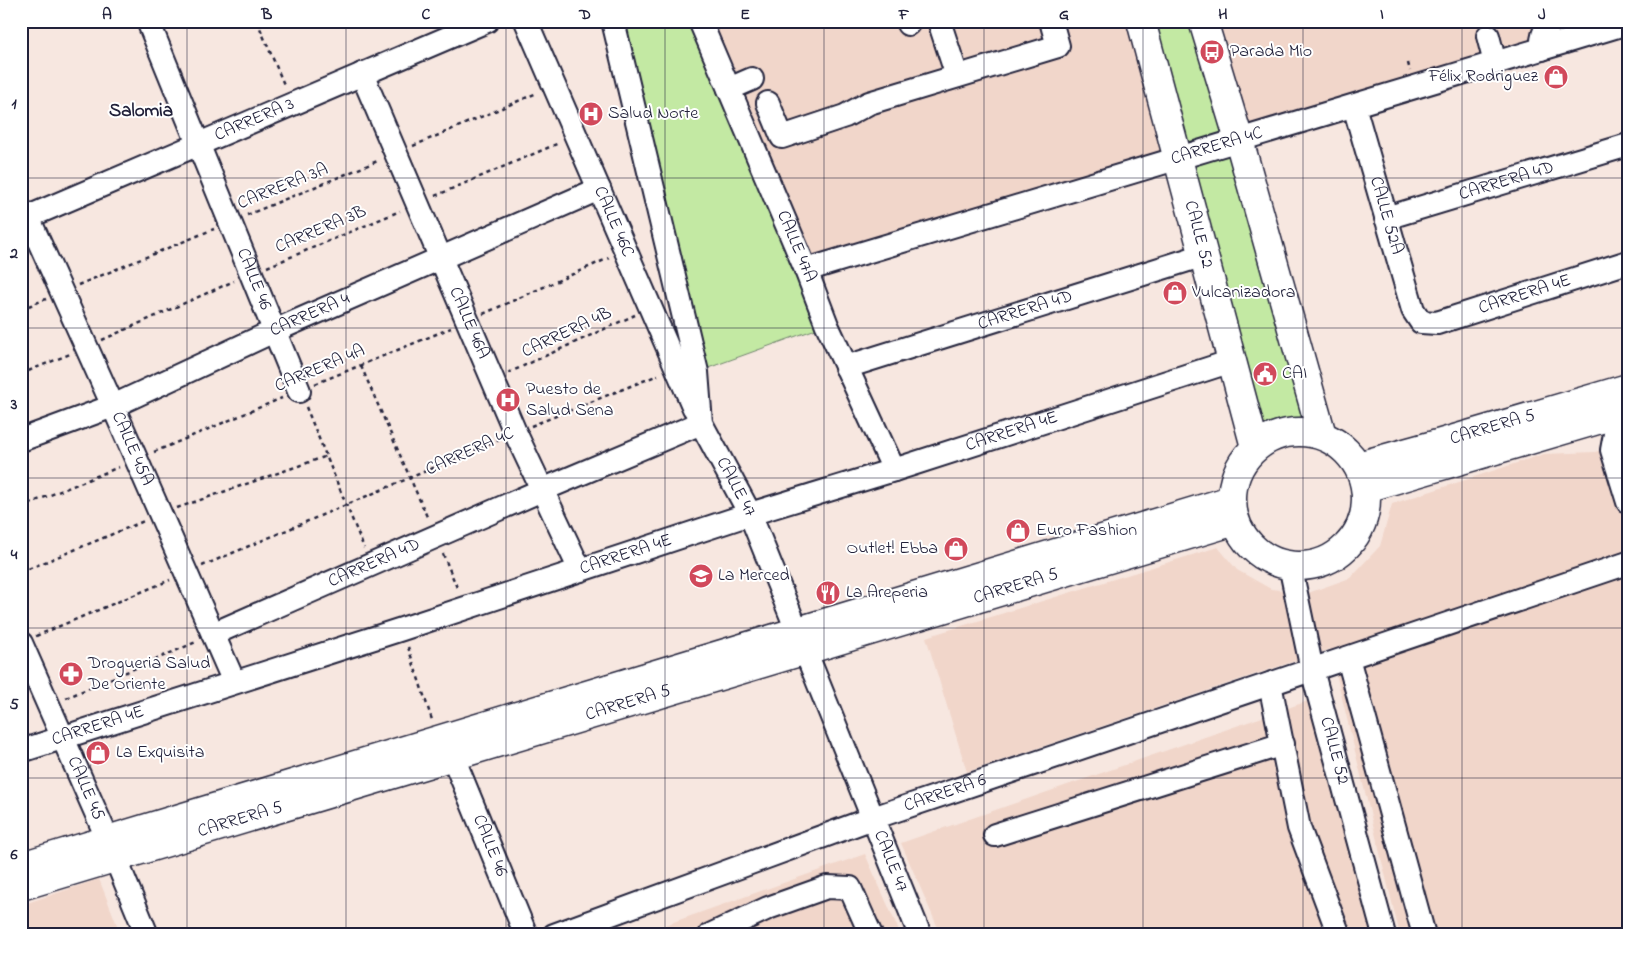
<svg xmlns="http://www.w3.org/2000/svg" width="1649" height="956" font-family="'Indie Flower',sans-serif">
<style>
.built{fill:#f1d6ca}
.green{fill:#c3e9a3;stroke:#72866f}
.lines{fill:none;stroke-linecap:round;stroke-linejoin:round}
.minor-casing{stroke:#22223b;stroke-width:26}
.major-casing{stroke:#22223b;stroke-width:31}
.path{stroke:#22223b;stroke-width:2.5;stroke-dasharray:4 4;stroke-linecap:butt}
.minor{stroke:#fff;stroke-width:22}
.major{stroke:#fff;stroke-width:28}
.grid{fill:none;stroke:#22223b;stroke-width:1;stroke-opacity:0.55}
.labels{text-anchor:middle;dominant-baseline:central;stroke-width:4;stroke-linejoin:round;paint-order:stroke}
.poi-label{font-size:18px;fill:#22223b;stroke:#fff;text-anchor:start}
.street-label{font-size:18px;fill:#22223b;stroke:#fff}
.neighbourhood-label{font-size:19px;font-weight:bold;fill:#22223b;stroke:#fff}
.neatline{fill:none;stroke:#22223b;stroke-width:2}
.grid-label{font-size:16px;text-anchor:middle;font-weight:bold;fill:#22223b}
</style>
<rect width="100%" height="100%" fill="#f7e7e0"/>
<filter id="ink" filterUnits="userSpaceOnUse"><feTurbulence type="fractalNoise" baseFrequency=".02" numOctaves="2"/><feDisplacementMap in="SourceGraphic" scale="10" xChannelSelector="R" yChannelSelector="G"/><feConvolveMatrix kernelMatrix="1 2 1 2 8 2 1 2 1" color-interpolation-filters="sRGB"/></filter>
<g filter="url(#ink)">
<path class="built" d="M700 21H1141L1178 158 806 270Z
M1203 21H1628L1239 140Z
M1628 442V935H1400L1330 649 967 772 926 637 1218 547 1237 570 1271 589 1308 593 1350 578 1380 546 1392 504 1544 454 1595 452Z
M1308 701 1373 935H941L901 843Z
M865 854 901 935H637Z
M99 879 121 935H21V905Z"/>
<path class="green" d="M613 21H700L827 325 697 372Z
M1141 21H1203L1322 435C1294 430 1279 432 1255 447Z"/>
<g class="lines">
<defs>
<g id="minor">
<path id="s1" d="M148 21 299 391"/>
<path id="s2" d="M526 21 694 408"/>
<path id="s3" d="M613 21 697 372 701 423 750 514 920 935"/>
<path id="s4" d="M700 21 806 270 827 325 894 470"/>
<path d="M907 21 908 24"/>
<path d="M939 21 957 76"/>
<path d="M1488 36 1495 63"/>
<path d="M1542 49C1541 37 1544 25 1557 21"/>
<path id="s5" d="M362 74 515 432 580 570"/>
<path d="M729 89 752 79"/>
<path d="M768 103 782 137 845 116 869 103 1058 46 1051 21"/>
<path id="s6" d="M1354 106 1413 310 1421 322 1437 323 1628 262"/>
<path id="s7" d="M28 217 113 406 234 682"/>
<path id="s8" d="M1386 218 1628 145"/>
<path id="s9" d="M21 220 487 21"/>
<path id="s10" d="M806 270 1628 23"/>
<path id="s11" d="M846 367 1204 255"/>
<path d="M1619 413 1612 450 1628 502"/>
<path id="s12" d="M21 440 113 406 274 331 599 189"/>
<path id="s13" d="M1290 565 1312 670 1384 935"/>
<path id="s14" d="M213 634 542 490 701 423"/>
<path id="s15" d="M21 643 108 840 147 935"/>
<path d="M1348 658 1424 935"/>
<path d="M1270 684 1299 828 1339 935"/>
<path id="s16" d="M21 751 402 629 750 514 894 470 1232 361"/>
<path id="s17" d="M453 757 526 935"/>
<path d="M995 835 1283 744"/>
<path id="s18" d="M554 935 873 818 1628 563"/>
<path d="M710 935 768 908 827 887 850 888 871 935"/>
</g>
<g id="major">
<path id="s19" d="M1141 21 1255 447"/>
<path d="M1203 21 1239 140 1322 435"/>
<circle cx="1299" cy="499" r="67"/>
<path id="s20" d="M1358 466 1441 443 1628 388"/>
<path d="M1366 488 1628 411"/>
<path d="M25 865 1231 500"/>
<path id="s21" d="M21 886 1235 521"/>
</g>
</defs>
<use href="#minor" class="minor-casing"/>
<use href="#major" class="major-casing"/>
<path class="path" d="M257 21 285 87
M1408 63 1410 71
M413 146 537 93
M435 196 559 143
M247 215 380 160
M267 267 400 211
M78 285 214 229
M21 309 46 299
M483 314 609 258
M102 340 234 281
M361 366 428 519
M508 373 635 315
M21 374 70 354
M315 384 451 328
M306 407 364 548
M531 426 658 375
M154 452 282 398
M21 507 119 467
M177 508 327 456
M443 554 458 590
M202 566 499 440
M21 572 144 521
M36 636 170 580
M408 647 432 720
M66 698 196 642"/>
<use href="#minor" class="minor"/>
<use href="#major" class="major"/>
</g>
</g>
<path class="grid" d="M187 21V935M346 21V935M506 21V935M665 21V935M824 21V935M984 21V935M1143 21V935M1303 21V935M1462 21V935M21 178H1628M21 328H1628M21 478H1628M21 628H1628M21 778H1628"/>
<defs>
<symbol id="bus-disc" viewBox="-11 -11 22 22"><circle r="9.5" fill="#d1495b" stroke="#fff"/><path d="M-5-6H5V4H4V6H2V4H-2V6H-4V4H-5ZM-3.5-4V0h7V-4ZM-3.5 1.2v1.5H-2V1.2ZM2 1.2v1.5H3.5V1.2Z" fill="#fff"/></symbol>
<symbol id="shop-disc" viewBox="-11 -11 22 22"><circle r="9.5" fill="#d1495b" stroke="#fff"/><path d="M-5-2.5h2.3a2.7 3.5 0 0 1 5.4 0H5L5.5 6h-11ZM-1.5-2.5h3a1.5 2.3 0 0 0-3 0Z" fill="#fff"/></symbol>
<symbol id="hospital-disc" viewBox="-11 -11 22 22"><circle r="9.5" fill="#d1495b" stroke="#fff"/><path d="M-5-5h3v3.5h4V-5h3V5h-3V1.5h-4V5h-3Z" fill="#fff"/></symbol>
<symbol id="civic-disc" viewBox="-11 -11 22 22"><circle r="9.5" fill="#d1495b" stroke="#fff"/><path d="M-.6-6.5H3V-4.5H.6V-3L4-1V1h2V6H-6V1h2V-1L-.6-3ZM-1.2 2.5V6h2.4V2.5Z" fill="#fff"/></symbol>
<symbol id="school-disc" viewBox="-11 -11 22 22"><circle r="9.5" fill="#d1495b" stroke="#fff"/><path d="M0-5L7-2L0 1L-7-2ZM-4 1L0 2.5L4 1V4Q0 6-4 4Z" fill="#fff"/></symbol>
<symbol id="restaurant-disc" viewBox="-11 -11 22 22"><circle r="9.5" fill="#d1495b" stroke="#fff"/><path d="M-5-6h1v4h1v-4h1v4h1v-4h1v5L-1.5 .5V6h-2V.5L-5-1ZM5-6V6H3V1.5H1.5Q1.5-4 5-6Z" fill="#fff"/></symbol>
<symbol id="pharmacy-disc" viewBox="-11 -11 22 22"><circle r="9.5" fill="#d1495b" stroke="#fff"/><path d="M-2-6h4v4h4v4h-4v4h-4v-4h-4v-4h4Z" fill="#fff"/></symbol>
</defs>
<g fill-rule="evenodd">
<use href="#bus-disc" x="1198" y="38" width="28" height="28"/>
<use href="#shop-disc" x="1542" y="63" width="28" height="28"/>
<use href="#hospital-disc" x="577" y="100" width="28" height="28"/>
<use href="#shop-disc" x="1161" y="279" width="28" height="28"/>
<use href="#civic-disc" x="1251" y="360" width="28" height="28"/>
<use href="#hospital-disc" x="494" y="386" width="28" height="28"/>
<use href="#shop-disc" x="1004" y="517" width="28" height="28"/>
<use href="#shop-disc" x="942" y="535" width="28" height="28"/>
<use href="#school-disc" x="687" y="562" width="28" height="28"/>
<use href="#restaurant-disc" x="814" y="579" width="28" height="28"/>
<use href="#pharmacy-disc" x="57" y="660" width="28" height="28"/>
<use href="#shop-disc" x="84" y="739" width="28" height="28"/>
</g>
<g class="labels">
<g class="poi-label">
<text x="1230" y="52">Parada Mio</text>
<text x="1538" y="77" text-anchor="end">Félix Rodriguez</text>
<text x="608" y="114">Salud Norte</text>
<text x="1192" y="293">Vulcanizadora</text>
<text x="1282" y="374">CAI</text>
<text x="526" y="390">Puesto de<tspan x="526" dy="21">Salud Sena</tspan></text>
<text x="1036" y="531">Euro Fashion</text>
<text x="938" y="549" text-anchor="end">Outlet! Ebba</text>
<text x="718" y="576">La Merced</text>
<text x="846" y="593">La Areperia</text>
<text x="88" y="664">Drogueria Salud<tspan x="88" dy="21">De Oriente</tspan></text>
<text x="116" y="753">La Exquisita</text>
</g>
<g class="street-label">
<text stroke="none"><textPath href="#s9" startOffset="254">CARRERA 3</textPath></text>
<text stroke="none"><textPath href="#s10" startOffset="429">CARRERA 4C</textPath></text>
<text stroke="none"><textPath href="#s8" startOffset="126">CARRERA 4D</textPath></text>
<text transform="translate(283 187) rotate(-22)">CARRERA 3A</text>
<text stroke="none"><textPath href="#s6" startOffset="114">CALLE 52A</textPath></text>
<text stroke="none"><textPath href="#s2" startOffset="219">CALLE 46C</textPath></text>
<text transform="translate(321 230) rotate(-23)">CARRERA 3B</text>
<text stroke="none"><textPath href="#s19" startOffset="221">CALLE 52</textPath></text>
<text stroke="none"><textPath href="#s4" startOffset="245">CALLE 47A</textPath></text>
<text stroke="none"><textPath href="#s1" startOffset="279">CALLE 46</textPath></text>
<text stroke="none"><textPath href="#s6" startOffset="335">CARRERA 4E</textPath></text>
<text stroke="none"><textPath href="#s11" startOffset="188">CARRERA 4D</textPath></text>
<text stroke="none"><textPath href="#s12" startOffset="315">CARRERA 4</textPath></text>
<text stroke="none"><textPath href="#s5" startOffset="271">CALLE 46A</textPath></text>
<text transform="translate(567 333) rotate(-25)">CARRERA 4B</text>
<text transform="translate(320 369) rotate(-23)">CARRERA 4A</text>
<text stroke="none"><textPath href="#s20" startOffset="140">CARRERA 5</textPath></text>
<text stroke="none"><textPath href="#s16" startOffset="1041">CARRERA 4E</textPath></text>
<text stroke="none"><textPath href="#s7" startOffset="254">CALLE 45A</textPath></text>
<text transform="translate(470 452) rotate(-24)">CARRERA 4C</text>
<text stroke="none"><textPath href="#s3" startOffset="485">CALLE 47</textPath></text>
<text stroke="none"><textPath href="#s16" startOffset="636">CARRERA 4E</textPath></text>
<text stroke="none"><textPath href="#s14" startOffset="176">CARRERA 4D</textPath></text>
<text stroke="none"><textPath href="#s21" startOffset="1039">CARRERA 5</textPath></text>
<text stroke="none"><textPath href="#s21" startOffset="634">CARRERA 5</textPath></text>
<text stroke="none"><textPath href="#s16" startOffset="81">CARRERA 4E</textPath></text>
<text stroke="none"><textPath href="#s13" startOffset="191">CALLE 52</textPath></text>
<text stroke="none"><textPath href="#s15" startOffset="159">CALLE 45</textPath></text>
<text stroke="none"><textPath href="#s18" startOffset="416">CARRERA 6</textPath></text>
<text stroke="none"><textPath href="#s21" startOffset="229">CARRERA 5</textPath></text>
<text stroke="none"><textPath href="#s17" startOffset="96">CALLE 46</textPath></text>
<text stroke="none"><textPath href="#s3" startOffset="890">CALLE 47</textPath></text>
</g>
<g class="neighbourhood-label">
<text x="141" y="111">Salomia</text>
</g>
</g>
<rect width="1649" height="956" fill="none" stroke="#fff" stroke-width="55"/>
<rect x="28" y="28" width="1594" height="900" class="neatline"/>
<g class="grid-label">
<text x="107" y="19">A</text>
<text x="267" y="19">B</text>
<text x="426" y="19">C</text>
<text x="585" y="19">D</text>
<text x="745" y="19">E</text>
<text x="904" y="19">F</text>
<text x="1064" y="19">G</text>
<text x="1223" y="19">H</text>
<text x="1382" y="19">I</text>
<text x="1542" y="19">J</text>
<text x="14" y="108">1</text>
<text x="14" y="258">2</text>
<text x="14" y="409">3</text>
<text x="14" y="559">4</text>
<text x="14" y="709">5</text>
<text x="14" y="859">6</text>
</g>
</svg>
